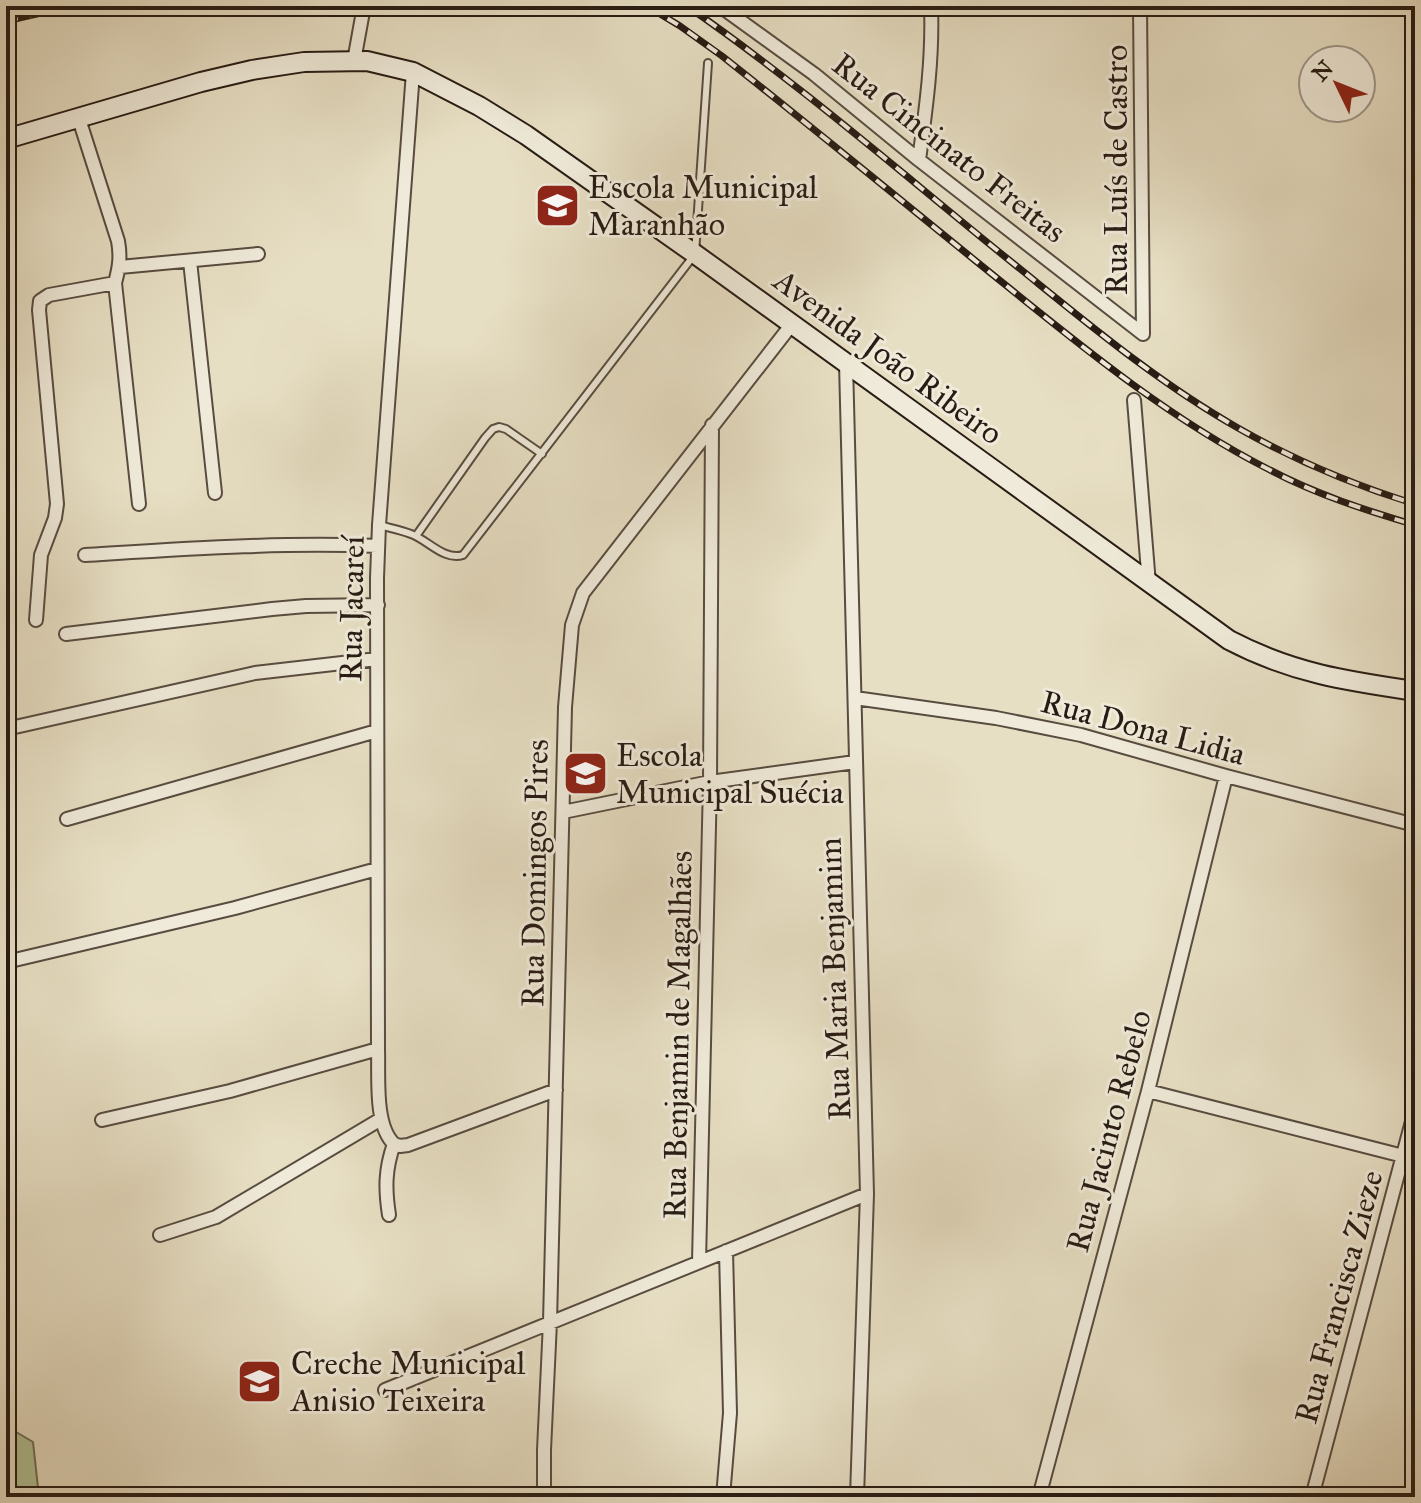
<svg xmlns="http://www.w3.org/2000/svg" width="1421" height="1503" font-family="'IM FELL Great Primer',serif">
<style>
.green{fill:#b2c296;stroke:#6d6e55;stroke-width:2}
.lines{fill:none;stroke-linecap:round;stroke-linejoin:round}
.lane-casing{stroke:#584c40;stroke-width:10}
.street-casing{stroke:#584c40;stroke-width:16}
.secondary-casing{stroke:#281b14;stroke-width:22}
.lane{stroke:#efead9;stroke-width:6}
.street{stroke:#efead9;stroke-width:12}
.secondary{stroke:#efead9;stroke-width:18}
.rail-casing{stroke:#281b14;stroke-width:7}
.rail{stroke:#efead9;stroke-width:4;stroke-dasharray:12;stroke-linecap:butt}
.labels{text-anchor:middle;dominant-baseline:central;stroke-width:6;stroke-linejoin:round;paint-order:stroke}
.street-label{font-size:32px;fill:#281b14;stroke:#efead9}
.poi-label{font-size:32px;fill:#281b14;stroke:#efead9;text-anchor:start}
</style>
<rect width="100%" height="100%" fill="#e7dfc4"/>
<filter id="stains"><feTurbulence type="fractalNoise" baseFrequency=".0025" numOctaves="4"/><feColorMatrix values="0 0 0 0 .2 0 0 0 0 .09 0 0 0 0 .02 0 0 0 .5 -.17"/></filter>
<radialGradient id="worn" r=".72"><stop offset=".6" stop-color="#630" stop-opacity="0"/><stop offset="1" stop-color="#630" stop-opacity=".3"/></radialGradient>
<path class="green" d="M6 1426 33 1442 39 1497H6Z
M232 1487 283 1495V1497H234Z"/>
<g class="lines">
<defs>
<path id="lane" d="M379 525C390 528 401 530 411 534 428 540 444 561 463 555L695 254 708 63
M416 536 485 438 493 429 499 427 506 429 542 454"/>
<path id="street" d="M720 6 814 74 919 160 1143 334
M1140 6 1143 334
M354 61 364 6
M79 119 118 241C121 257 119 268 115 283L139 504
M919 160C926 108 933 59 931 6
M190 261 215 493
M120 267 258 254
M846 363 867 1194 857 1497
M1134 400 1149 584
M85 555C183 549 281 542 378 546
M36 620 41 555 55 518 57 504 39 310 40 301 49 295 115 283
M66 634 272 609 306 606 378 605
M855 698 996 718 1081 735 1226 776 1415 825
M6 729 255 673 377 659
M563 812 710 782 855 762
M67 819 377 731
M6 962 235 908 377 869
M1148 1091 1415 1159
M102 1120 230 1091 378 1049
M394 1144C374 1125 379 1076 378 1049L377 578 379 525 413 72
M394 1144 400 1146 408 1145 556 1090
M389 1215C385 1189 385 1169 394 1144
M160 1235 216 1217 381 1119
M699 1262 710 782 712 425
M385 1390 867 1194
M544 1497V1450L550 1322 565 707 572 625 583 593 792 324
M723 1497 730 1413 726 1251
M1039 1497 1148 1091 1226 776
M1312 1497 1415 1110"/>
<path id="secondary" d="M6 139 201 82 252 70 304 62 367 61 413 72 479 106 526 135 695 254 1229 640C1292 673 1346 681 1415 691"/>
</defs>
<use href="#lane" class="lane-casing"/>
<use href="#street" class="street-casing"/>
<use href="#secondary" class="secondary-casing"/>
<use href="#lane" class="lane"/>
<use href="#street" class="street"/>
<use href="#secondary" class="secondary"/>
<defs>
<path id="rail" d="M647 6 680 26 722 56C808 124 892 193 977 262 1069 336 1162 415 1268 469 1315 494 1365 510 1415 525
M687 6C801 85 906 177 1014 264 1086 322 1157 382 1238 428 1294 460 1354 485 1415 504
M6 21 71 6"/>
</defs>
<use href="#rail" class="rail-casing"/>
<use href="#rail" class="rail"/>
</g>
<defs>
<symbol id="school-square" viewBox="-11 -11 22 22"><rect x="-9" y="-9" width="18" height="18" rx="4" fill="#8f2418" stroke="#efead9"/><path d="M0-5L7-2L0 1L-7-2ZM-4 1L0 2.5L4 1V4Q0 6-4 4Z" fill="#fff"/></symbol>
</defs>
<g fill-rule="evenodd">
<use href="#school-square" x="532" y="180" width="51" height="51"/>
<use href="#school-square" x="560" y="748" width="51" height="51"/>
<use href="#school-square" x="234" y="1356" width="51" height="51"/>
</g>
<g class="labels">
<g class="street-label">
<text transform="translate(949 148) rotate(38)">Rua Cincinato Freitas</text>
<text transform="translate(1116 170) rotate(-90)">Rua Luís de Castro</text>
<text transform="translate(888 357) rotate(36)">Avenida João Ribeiro</text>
<text transform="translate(352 609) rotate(-89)">Rua Jacareí</text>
<text transform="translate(1143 728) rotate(15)">Rua Dona Lidia</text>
<text transform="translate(535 873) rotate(-89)">Rua Domingos Pires</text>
<text transform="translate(835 979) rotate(-92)">Rua Maria Benjamim</text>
<text transform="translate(678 1035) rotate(-89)">Rua Benjamin de Magalhães</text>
<text transform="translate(1109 1131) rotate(-75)">Rua Jacinto Rebelo</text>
<text transform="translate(1339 1297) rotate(-75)">Rua Francisca Zieze</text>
</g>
<g class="poi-label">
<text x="588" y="187">Escola Municipal<tspan x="588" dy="37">Maranhão</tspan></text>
<text x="616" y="755">Escola<tspan x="616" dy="37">Municipal Suécia</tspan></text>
<text x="291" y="1363">Creche Municipal<tspan x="291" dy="37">An¡sio Teixeira</tspan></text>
</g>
</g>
<rect width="1421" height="1503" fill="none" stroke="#e7dfc4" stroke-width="32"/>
<rect x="8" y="8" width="1405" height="1487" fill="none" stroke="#281b14" stroke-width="4"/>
<rect x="16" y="16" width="1389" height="1471" fill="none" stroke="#281b14" stroke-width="2"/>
<g transform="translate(1337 84) rotate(313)"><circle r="38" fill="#efead9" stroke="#9f978a" stroke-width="2"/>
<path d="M0-6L14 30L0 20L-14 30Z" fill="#8f2418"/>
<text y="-12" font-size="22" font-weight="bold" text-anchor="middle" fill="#281b14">N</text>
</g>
<rect width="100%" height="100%" filter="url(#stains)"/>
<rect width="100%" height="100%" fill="url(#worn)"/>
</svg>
